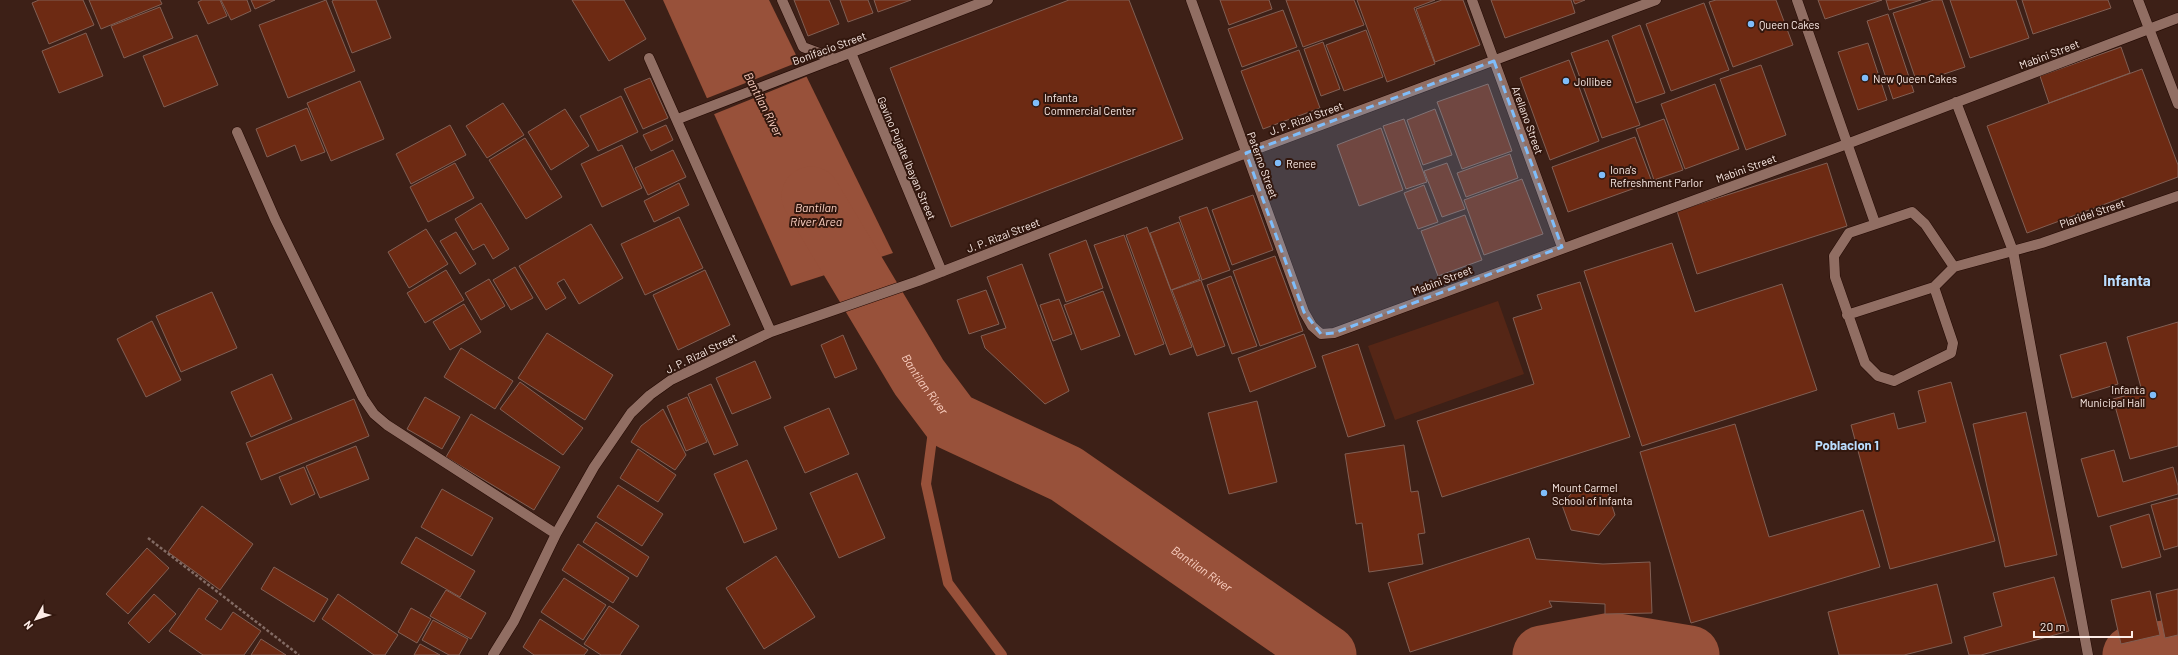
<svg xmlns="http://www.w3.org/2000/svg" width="2178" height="655" font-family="Barlow,sans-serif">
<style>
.green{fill:#552616}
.water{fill:#98513a}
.pier{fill:#3d2017}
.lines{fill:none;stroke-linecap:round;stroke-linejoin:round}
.stream{stroke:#98513a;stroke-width:10}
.river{stroke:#98513a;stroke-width:59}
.building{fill:#6d2a13;stroke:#815f54}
.minor-casing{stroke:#230903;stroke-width:11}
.path{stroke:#836b64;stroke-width:2.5;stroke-dasharray:3 2;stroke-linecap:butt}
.minor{stroke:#916e63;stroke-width:10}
.marked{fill:#7fbdfa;fill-opacity:0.2;stroke:#7fbdfa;stroke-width:3;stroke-dasharray:8 5;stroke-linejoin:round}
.poi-dot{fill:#7fbdfa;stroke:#32170e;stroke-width:1.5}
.labels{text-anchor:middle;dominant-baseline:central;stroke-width:4;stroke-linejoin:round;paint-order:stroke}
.poi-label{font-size:11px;fill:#fcece7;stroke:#32170e;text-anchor:start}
.street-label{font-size:11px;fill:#fcece7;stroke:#32170e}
.water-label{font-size:12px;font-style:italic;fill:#fbd0c2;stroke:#32170e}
.quarter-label{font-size:13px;font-weight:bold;fill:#baddff;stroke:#32170e}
.district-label{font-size:15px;font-weight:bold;fill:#baddff;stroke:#32170e}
</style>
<rect width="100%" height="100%" fill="#3d2017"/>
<path class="green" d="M1498 301 1524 374 1395 420 1368 346Z"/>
<path class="water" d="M663 0H769L893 253 791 286Z"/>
<path class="pier" d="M801 61 808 76 712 115 705 99Z"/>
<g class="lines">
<path class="stream" d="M937 401 926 484 948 583 1002 655"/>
<g class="river">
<path id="s1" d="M811 196 919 377 952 421 1066 474 1327 655"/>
<path d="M1542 655 1612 642 1690 655"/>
<path d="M2132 655 2178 648"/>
</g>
</g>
<path class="building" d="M39 0H83L94 25 49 44 32 3Z
M89 0H160L162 4 101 29Z
M202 0H220L227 16 208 24 198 2Z
M221 0H247L251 11 231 20Z
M251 0H275L255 9Z
M326 0 355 71 288 98 259 25Z
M334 0H376L391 38 352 53 332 1Z
M572 0H624L646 39 609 61Z
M794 0H829L839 24 808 36Z
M840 0H868L873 13 848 22Z
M874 0H911L878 12Z
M1069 0H1129L1183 139 951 227 890 68Z
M1220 0H1269L1272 9 1229 25Z
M1286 0H1354L1364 25 1303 47Z
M1357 0H1435L1414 8 1435 64 1387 82Z
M1442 0H1463L1480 45 1435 62 1416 9Z
M1491 0H1571L1575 13 1505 38Z
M1573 0H1585L1575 4Z
M1716 0H1776L1793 45 1733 67 1709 2Z
M1818 0H1882L1825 19Z
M1886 0H1921L1889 10Z
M1934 0H1942L1965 67 1917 83 1893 13Z
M1950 0H2016L2029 38 1970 58Z
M2022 0H2108L2111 8 2033 34Z
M1704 3 1729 70 1671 91 1646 24Z
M160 7 173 38 124 58 111 26Z
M1283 10 1297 47 1242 67 1228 29Z
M1888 14 1914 92 1893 99 1867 21Z
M1640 25 1665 93 1636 103 1612 36Z
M1366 30 1383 77 1344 91 1326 45Z
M86 33 103 76 59 93 42 51Z
M197 35 218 85 164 107 143 56Z
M1608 40 1640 125 1602 138 1571 53Z
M1323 42 1340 89 1321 96 1304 49Z
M1868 43 1887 100 1858 110 1838 52Z
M2121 47 2130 73 2049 103 2040 76Z
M1299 50 1320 108 1263 129 1241 71Z
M1569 60 1599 141 1550 160 1520 78Z
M1761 65 1786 135 1746 150 1720 79Z
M2142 69 2178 165V177L2027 233 1987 126Z
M650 78 668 118 643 129 624 89Z
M360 81 384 139 331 161 307 103Z
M1488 84 1512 151 1462 169 1437 102Z
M1715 84 1739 149 1685 169 1661 104Z
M621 96 638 132 598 151 580 116Z
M503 103 524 135 487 158 466 126Z
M307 108 325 152 301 161 295 145 267 157 256 129Z
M565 109 589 146 551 170 528 132Z
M1435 109 1452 155 1423 165 1407 120Z
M1404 119 1427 182 1406 189 1383 126Z
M1664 119 1683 170 1654 180 1636 129Z
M450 125 466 155 411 184 396 154Z
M666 125 673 140 651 151 643 135Z
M1381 128 1403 190 1359 206 1337 145Z
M1635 137 1652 182 1568 212 1552 167Z
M525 138 562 197 526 219 489 160Z
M622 145 642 188 602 207 581 164Z
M673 150 686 177 648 195 635 168Z
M1510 154 1518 178 1466 197 1457 173Z
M455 163 474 198 428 222 410 187Z
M1447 163 1465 209 1442 217 1424 171Z
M1827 163 1847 226 1697 274 1677 211Z
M1522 179 1543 234 1484 255 1464 200Z
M679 183 689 205 654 222 644 201Z
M1424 185 1438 222 1418 229 1404 193Z
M1253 195 1273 250 1232 265 1212 210Z
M481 203 509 249 493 259 484 244 473 250 455 219Z
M1207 207 1230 270 1202 280 1179 217Z
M1465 215 1482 260 1438 276 1421 231Z
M679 217 703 268 645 295 621 244Z
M1179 222 1200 279 1171 290 1150 233Z
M591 224 623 278 579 304 564 279 557 283 566 298 546 310 519 266Z
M1147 227 1192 347 1170 355 1126 235Z
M426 229 448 264 409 288 388 252Z
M456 232 476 264 460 274 440 241Z
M1124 235 1164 344 1135 355 1094 245Z
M1086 240 1103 288 1066 302 1049 254Z
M1672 243 1695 312 1782 284 1817 390 1642 446 1584 271Z
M1275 256 1303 331 1260 346 1233 271Z
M1022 264 1069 391 1045 404 985 348 981 336 1006 328 987 277Z
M515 267 533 298 511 310 493 280Z
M446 270 464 300 425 323 407 293Z
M705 270 730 325 678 350 653 295Z
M1231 276 1257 346 1232 354 1207 285Z
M489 279 505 306 481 320 465 293Z
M1201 280 1225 346 1197 356 1172 290Z
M1580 282 1630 437 1442 497 1417 421 1534 384 1513 318 1542 309 1537 295Z
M986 290 999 324 969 334 957 300Z
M1103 291 1120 336 1081 350 1064 305Z
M212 292 237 348 181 372 156 316Z
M1059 299 1072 334 1053 341 1040 305Z
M464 304 481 332 450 350 433 322Z
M152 321 181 380 146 397 117 339Z
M2178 322V446L2130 459 2113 399 2142 391 2127 337Z
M547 333 613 375 585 420 518 378Z
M1304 334 1316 367 1250 392 1238 358Z
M843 335 857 369 835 378 821 345Z
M2106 342 2118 384 2072 398 2060 355Z
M1358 344 1385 426 1348 437 1322 356Z
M461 348 513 381 495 409 444 377Z
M755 361 771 398 732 414 716 378Z
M272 374 292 419 251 437 231 392Z
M520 382 583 428 563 455 500 409Z
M1951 382 1995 541 1890 569 1851 425 1894 413 1898 429 1926 422 1918 391Z
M711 384 738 445 714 455 688 394Z
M425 397 460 417 442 449 407 429Z
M687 397 707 442 686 451 667 406Z
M354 399 369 436 261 480 246 443Z
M1257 401 1277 482 1229 494 1208 413Z
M829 408 849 454 805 473 784 427Z
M663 409 686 455 675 470 631 442 641 426Z
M2026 412 2057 555 2005 567 1973 424Z
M471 414 560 467 534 510 446 457Z
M1735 424 1769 537 1863 510 1880 567 1691 623 1640 452Z
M1404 445 1411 492 1418 491 1425 533 1418 534 1423 564 1369 572 1362 523 1356 524 1345 454Z
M356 446 369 479 320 498 306 466Z
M638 449 676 475 658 502 620 478Z
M2114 450 2123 482 2173 467 2178 486V494L2098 517 2081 459Z
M747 460 777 529 744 543 714 474Z
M304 467 315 494 291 505 279 477Z
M857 473 885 538 839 558 810 493Z
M618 485 663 514 642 546 597 517Z
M1578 485 1607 490 1615 515 1599 535 1571 530 1562 505Z
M442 489 493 518 472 556 421 527Z
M2178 498V546L2164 550 2151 505Z
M202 506 253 544 220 590 168 552Z
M2149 514 2161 557 2122 568 2110 526Z
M596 522 649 557 637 577 583 542Z
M416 537 475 571 460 597 401 563Z
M1529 538 1536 559 1603 564 1650 562 1652 613 1605 614V604L1549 601 1552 607 1410 652 1388 583Z
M578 544 629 578 613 603 562 570Z
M147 548 169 568 128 614 106 594Z
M776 556 815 617 764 649 726 588Z
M274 567 328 599 314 622 261 589Z
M2054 577 2069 631 1981 655H1969L1964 637 2002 626 1993 593Z
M564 578 606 605 583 640 541 612Z
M1937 584 1952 643 1904 655H1839L1828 612Z
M199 588 218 601 205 619 221 630 233 612 261 631 244 655H203L169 631Z
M2178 589V635L2165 638 2156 594Z
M446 590 486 613 471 639 430 616Z
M2150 591 2160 635 2121 644 2111 600Z
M154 594 176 614 149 643 128 623Z
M338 594 398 635 385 655H374L322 619Z
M609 606 639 626 620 655H601L584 644Z
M411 608 431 619 417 643 398 632Z
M540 619 588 650 584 655H534L523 647Z
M433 620 468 639 459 655H449L422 640Z
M261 639 286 655H251Z
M420 644 440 655H414Z"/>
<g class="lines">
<defs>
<path id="minor" d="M782 0 803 47 835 59
M1191 0 1304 312 1312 326 1321 334 1334 333 1847 144 2178 18
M1472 0 1562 247
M1797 0 1875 223
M2138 0 2178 104
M851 53 942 272
M649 58 771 332
M1956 102 2013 251 2088 655
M678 119 988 0
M237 132 275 219 363 398 374 414 387 425 556 534
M1934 287 1953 343 1951 353 1894 381 1878 376 1865 363 1835 277 1834 256 1849 233 1912 212 1925 224 1954 267
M1847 315 1934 287 1954 267 2042 243 2178 196
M493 655 514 621 556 534 594 467 631 413 650 395 671 380 771 332 918 281 1246 153 1656 0"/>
</defs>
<use href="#minor" class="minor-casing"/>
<path class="path" d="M148 538 299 655"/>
<use href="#minor" class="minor"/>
</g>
<path class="marked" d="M1494 61 1562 247 1334 333 1321 334 1304 312 1246 153Z"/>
<g class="poi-dot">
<circle cx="1751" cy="24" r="4"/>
<circle cx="1865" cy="78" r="4"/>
<circle cx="1566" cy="81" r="4"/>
<circle cx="1036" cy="103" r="4"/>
<circle cx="1278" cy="163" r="4"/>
<circle cx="1602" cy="175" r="4"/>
<circle cx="2153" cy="395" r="4"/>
<circle cx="1544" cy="493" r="4"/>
</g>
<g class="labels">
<g class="poi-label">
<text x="1759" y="24">Queen Cakes</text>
<text x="1873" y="78">New Queen Cakes</text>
<text x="1574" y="81">Jollibee</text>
<text x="1044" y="97">Infanta<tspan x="1044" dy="13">Commercial Center</tspan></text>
<text x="1286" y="163">Renee</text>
<text x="1610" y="169">Iona's<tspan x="1610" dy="13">Refreshment Parlor</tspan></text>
<text x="2145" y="389" text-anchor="end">Infanta<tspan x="2145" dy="13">Municipal Hall</tspan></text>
<text x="1552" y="487">Mount Carmel<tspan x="1552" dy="13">School of Infanta</tspan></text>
</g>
<g class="street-label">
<text transform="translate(829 48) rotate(-20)">Bonifacio Street</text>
<text transform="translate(2049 54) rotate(-21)">Mabini Street</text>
<text transform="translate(1306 118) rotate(-20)">J. P. Rizal Street</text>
<text transform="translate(1528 120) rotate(70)">Arellano Street</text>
<text transform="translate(907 158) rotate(67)">Gavino Pujalte Ibayan Street</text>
<text transform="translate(1263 165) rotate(70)">Paterno Street</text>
<text transform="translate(1746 168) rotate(-20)">Mabini Street</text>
<text transform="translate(2092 213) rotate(-19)">Plaridel Street</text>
<text transform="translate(1003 235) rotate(-21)">J. P. Rizal Street</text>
<text transform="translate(1442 280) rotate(-21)">Mabini Street</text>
<text transform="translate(701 353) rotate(-26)">J. P. Rizal Street</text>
</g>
<g class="water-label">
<text transform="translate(764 104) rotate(63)">Bantilan River</text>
<text x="816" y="207">Bantilan<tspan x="816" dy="14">River Area</tspan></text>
<text stroke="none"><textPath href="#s1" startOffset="220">Bantilan River</textPath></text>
<text stroke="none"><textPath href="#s1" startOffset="557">Bantilan River</textPath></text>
</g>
<g class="quarter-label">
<text x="1847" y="445">Poblacion 1</text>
</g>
<g class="district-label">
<text x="2127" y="280">Infanta</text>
</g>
</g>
<g transform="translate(36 619) rotate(231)" stroke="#32170e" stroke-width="3" paint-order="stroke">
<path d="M0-3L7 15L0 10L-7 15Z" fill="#fcece7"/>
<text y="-6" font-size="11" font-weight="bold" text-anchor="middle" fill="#fcece7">N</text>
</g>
<path d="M2034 631v6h98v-6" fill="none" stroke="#fcece7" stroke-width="2"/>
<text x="2040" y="631" font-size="12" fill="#fcece7" stroke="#32170e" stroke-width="3" paint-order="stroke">20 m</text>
</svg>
